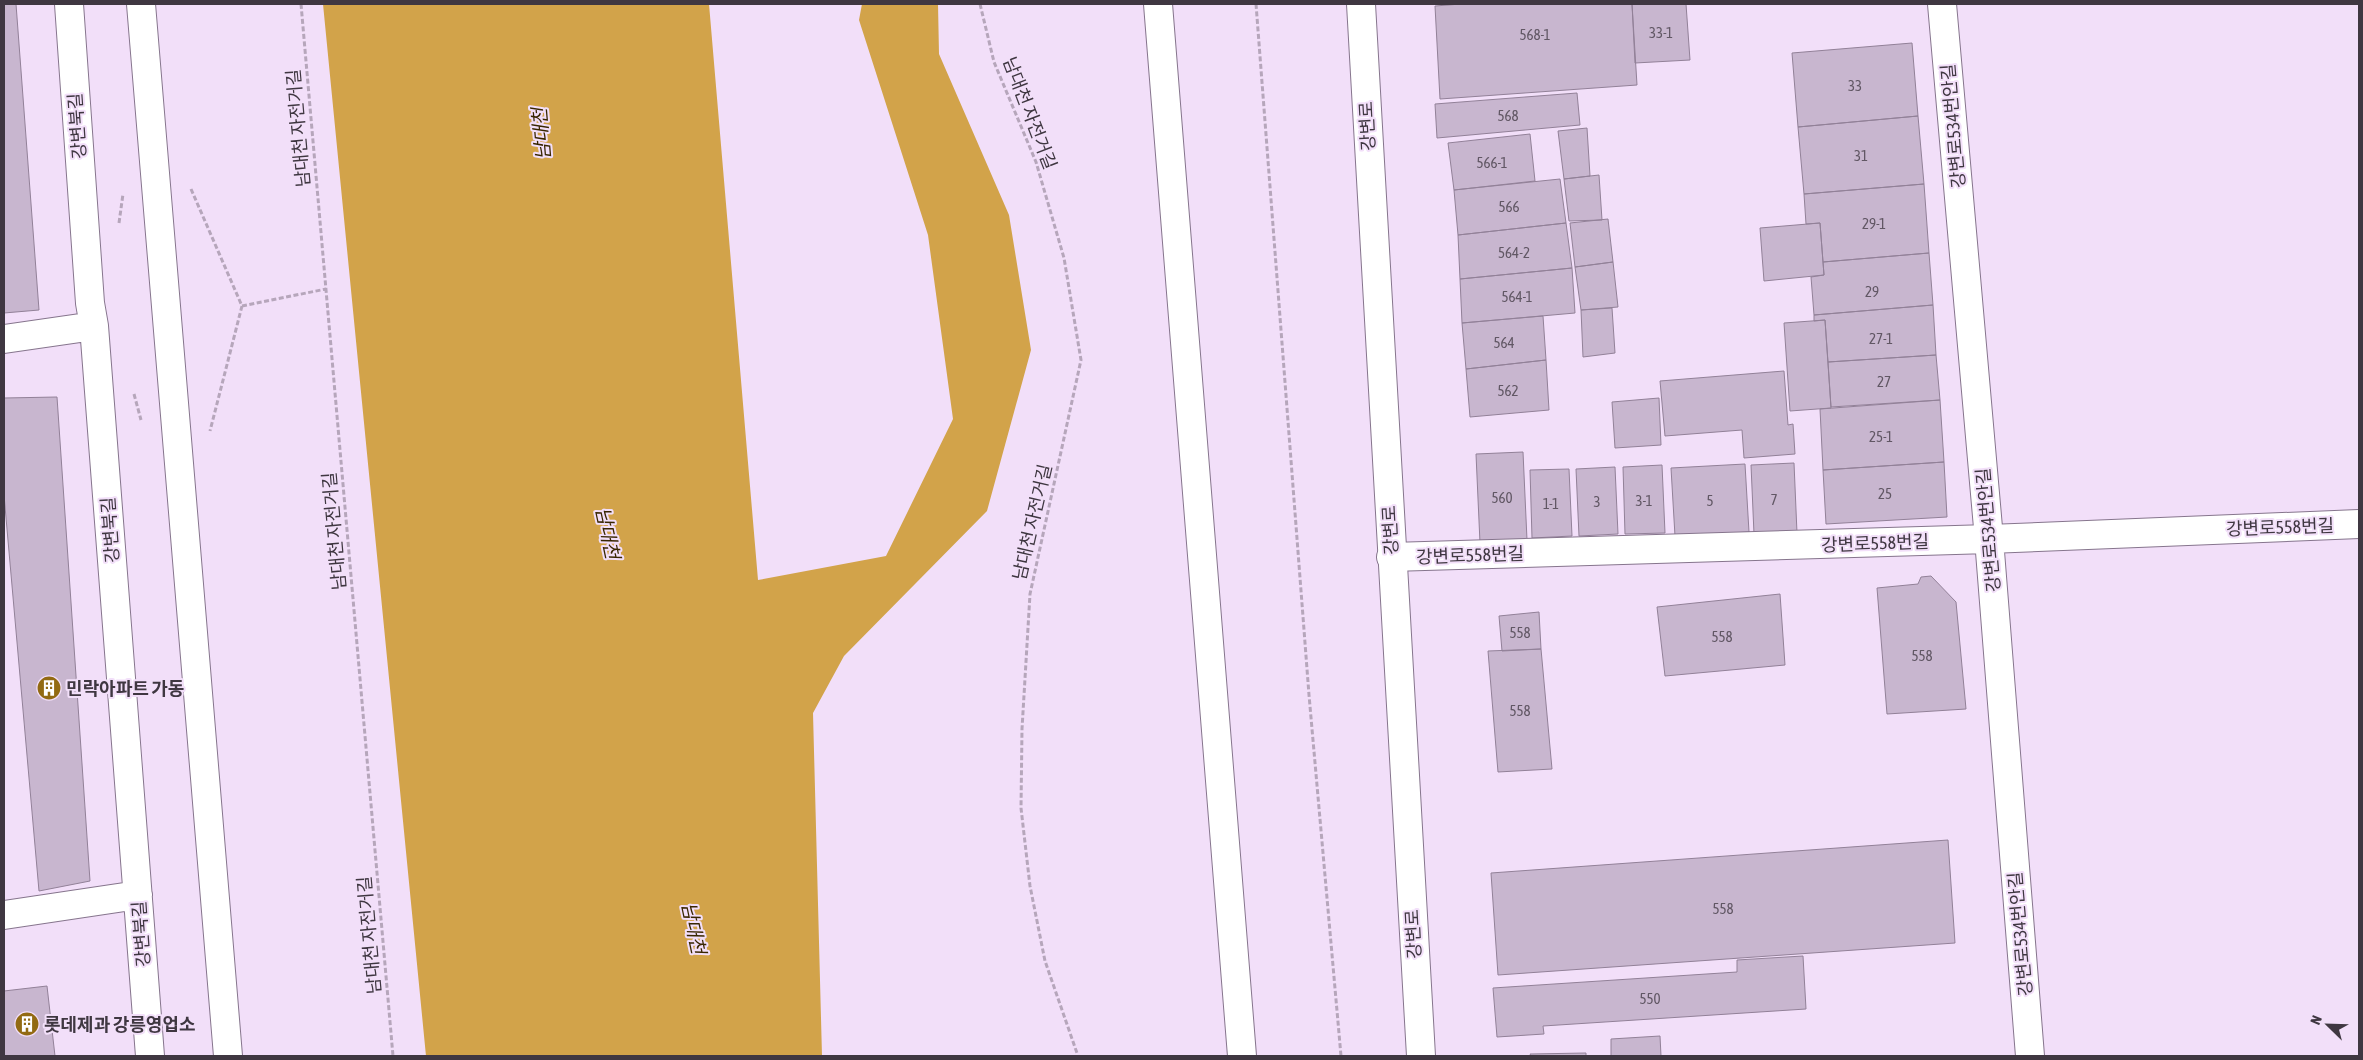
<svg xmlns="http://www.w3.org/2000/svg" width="2363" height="1060" font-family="'Asap Condensed','Noto Sans KR',sans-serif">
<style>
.water{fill:#d2a34a}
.building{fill:#c8b6cf;stroke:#928198}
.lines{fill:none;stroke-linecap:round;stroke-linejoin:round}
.minor-casing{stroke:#86758d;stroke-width:30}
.tertiary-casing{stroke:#86758d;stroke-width:30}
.path{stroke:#b6a6bb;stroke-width:3;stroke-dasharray:5 2.5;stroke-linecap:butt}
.minor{stroke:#fff;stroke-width:28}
.tertiary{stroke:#fff;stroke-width:28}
.labels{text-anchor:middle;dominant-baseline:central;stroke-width:4;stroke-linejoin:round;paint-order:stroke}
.number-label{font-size:15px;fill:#615764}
.street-label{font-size:18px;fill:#3f3741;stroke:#f2dff9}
.poi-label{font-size:18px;font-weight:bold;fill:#3f3741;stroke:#f2dff9;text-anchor:start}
.water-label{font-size:19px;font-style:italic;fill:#382600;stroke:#f2dff9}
</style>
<rect width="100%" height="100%" fill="#f2dff9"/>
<path class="water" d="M323 4H709L758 580 886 556 953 419 928 235 859 20 862 4H938L939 54 1009 215 1031 350 987 511 844 656 813 713 822 1056H426Z"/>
<path class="building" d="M4 4H16L39 310 4 313Z
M1461 4H1632L1637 85 1440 99 1435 6Z
M1632 4H1686L1690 60 1635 63Z
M1912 43 1918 116 1798 127 1792 53Z
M1577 93 1580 125 1437 138 1435 104Z
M1918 116 1924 184 1804 194 1798 127Z
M1587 128 1590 176 1564 179 1558 131Z
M1530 134 1535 181 1454 190 1448 143Z
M1599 175 1602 220 1569 221 1564 179Z
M1560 179 1566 223 1458 235 1454 190Z
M1924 184 1929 253 1823 262 1820 223 1806 224 1804 194Z
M1608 219 1613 262 1575 267 1570 223Z
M1566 223 1572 268 1460 279 1458 235Z
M1820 223 1824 275 1764 281 1760 228Z
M1929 253 1933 305 1814 315 1811 277 1824 275 1823 262Z
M1613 262 1618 307 1581 310 1575 267Z
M1572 268 1575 313 1462 323 1460 279Z
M1933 305 1936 355 1828 362 1825 320 1814 321V315Z
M1612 308 1615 353 1583 357 1581 310Z
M1543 316 1546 360 1466 369 1462 323Z
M1825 320 1831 408 1790 411 1784 323Z
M1936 355 1940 400 1831 407 1828 362Z
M1546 360 1549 410 1470 417 1466 369Z
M1784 371 1788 425 1793 424 1795 454 1744 458 1742 430 1665 436 1660 381Z
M57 397 90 881 39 891 4 495V398Z
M1659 398 1661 445 1615 448 1612 402Z
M1940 400 1944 462 1823 470 1820 409Z
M1523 452 1527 540 1480 543 1476 454Z
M1944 462 1947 517 1826 524 1823 470Z
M1794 463 1797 533 1754 534 1751 465Z
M1745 464 1749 532 1675 536 1671 468Z
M1662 465 1665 533 1625 534 1623 467Z
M1615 467 1618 534 1579 536 1576 469Z
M1569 469 1572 536 1532 538 1530 470Z
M1931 576 1956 602 1966 709 1887 714 1877 588 1918 584 1921 577Z
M1780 594 1785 665 1665 676 1657 607Z
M1539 612 1541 649 1502 651 1499 616Z
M1541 649 1552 769 1498 772 1488 651Z
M1948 840 1955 943 1498 975 1491 873Z
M1803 956 1806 1009 1543 1026 1544 1034 1497 1037 1493 988 1737 972V960Z
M47 986 55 1056H4V991Z
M1660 1036 1661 1056H1611V1039Z
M1586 1053V1056H1531L1530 1054Z"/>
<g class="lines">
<defs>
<path id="minor" d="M69 4 90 303 94 326 150 1056
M1158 4 1242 1056
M1942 4 1989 539 2030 1056
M4 339 94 326
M1391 557 1989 539 2359 524
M4 915 138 895"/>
<path id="tertiary" d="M141 4 228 1056
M1361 4 1421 1056"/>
</defs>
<use href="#minor" class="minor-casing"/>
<use href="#tertiary" class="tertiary-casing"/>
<path class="path" d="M301 4 393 1056
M980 4 994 62 1036 162 1064 258 1081 360 1030 594 1022 729 1021 808 1030 886 1045 961 1078 1056
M1256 4 1309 695 1341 1056
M191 189 242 306 210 431
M119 223 123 194
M242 306 326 289
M134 394 141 420"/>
<use href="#minor" class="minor"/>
<use href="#tertiary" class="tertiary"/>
</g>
<defs>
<symbol id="building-disc" viewBox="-11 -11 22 22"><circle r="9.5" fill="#926a12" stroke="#f2dff9"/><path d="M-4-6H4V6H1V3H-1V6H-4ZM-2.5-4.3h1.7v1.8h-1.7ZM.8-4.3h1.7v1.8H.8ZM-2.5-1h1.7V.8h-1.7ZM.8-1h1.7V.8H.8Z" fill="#fff"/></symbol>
</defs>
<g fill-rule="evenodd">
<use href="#building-disc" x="35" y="674" width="28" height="28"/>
<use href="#building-disc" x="13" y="1010" width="28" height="28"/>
</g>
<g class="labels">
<g class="number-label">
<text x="1661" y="32">33-1</text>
<text x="1535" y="34">568-1</text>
<text x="1855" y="85">33</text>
<text x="1508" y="115">568</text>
<text x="1861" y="155">31</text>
<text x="1492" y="162">566-1</text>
<text x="1509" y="206">566</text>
<text x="1874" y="223">29-1</text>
<text x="1514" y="252">564-2</text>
<text x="1872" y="291">29</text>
<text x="1517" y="296">564-1</text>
<text x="1881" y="338">27-1</text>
<text x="1504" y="342">564</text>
<text x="1884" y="381">27</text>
<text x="1508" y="390">562</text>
<text x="1881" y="436">25-1</text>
<text x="1885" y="493">25</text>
<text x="1502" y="497">560</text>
<text x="1774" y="499">7</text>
<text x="1644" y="500">3-1</text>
<text x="1710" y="500">5</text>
<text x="1597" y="501">3</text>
<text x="1551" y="503">1-1</text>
<text x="1520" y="632">558</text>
<text x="1722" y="636">558</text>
<text x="1922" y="655">558</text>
<text x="1520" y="710">558</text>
<text x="1723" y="908">558</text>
<text x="1650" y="998">550</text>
</g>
<g class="street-label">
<text transform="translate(1030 113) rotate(69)">남대천 자전거길</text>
<text transform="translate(77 126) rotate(-94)">강변북길</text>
<text transform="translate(1367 126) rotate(-93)">강변로</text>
<text transform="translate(1953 126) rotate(-95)">강변로534번안길</text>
<text transform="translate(298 128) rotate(-95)">남대천 자전거길</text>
<text transform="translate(1032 522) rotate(-77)">남대천 자전거길</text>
<text transform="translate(2280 527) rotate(-2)">강변로558번길</text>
<text transform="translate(110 530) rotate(-94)">강변북길</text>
<text transform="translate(1390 530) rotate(-93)">강변로</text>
<text transform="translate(1988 530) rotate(-95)">강변로534번안길</text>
<text transform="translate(334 531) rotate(-95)">남대천 자전거길</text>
<text transform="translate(1875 543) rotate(-2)">강변로558번길</text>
<text transform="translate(1470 555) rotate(-2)">강변로558번길</text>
<text transform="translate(141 934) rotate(-94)">강변북길</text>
<text transform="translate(1413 934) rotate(-93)">강변로</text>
<text transform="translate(2020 934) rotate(-95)">강변로534번안길</text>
<text transform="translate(369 935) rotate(-95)">남대천 자전거길</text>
</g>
<g class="poi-label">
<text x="66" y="688">민락아파트 가동</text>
<text x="44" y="1024">롯데제과 강릉영업소</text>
</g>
<g class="water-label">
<text transform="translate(541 134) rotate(-95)">남대천</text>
<text transform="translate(608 533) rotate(78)">남대천</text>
<text transform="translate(694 928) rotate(78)">남대천</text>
</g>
</g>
<rect width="2363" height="1060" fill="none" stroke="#3f3741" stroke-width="10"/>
<g transform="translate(2328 1025) rotate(293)" stroke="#f2dff9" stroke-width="4" paint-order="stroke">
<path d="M0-4L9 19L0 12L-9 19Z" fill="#3f3741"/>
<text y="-8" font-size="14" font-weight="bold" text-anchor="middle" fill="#3f3741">N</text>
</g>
</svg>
